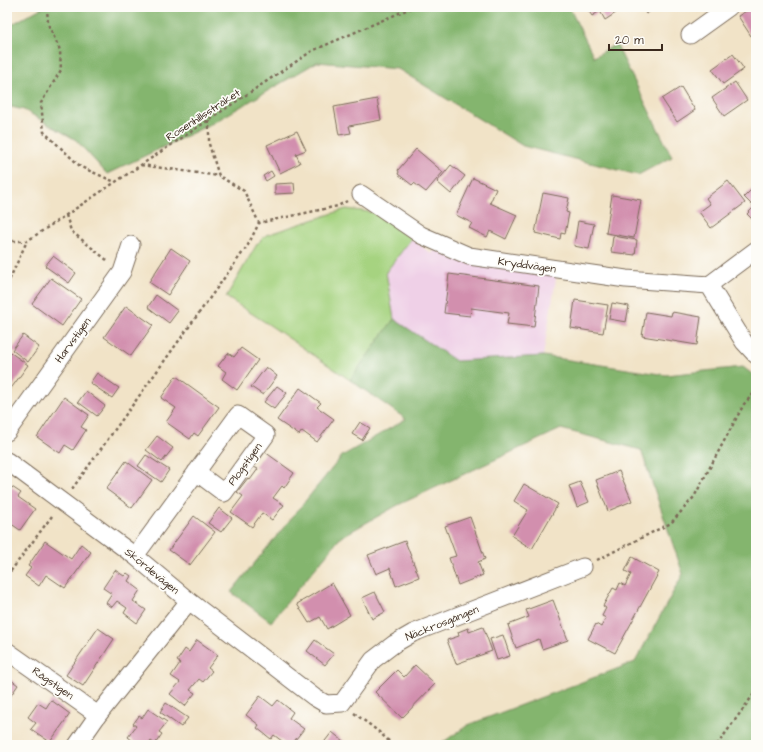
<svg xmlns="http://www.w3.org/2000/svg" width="763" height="752" font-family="'Architects Daughter',sans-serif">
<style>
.built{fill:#efd0e7}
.green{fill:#a6d380;stroke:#707e4f}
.forest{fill:#84b56e;stroke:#607046}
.building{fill:#d28fae}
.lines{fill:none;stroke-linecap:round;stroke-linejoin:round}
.street-casing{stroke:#7b6b59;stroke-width:19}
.path{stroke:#7b6b59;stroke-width:2.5;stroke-dasharray:3 3;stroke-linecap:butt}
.street{stroke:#fff;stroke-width:17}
.labels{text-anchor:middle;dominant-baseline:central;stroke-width:3.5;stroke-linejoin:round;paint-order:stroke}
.street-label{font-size:11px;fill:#3b2a1e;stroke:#fdfcf7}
</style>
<rect width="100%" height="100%" fill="#fdfcf7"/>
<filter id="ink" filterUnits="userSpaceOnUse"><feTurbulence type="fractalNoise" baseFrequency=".025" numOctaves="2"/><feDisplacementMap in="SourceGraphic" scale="8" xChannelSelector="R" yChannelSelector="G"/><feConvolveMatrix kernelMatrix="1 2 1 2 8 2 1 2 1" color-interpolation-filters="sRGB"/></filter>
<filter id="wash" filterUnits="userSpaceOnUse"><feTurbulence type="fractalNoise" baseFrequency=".012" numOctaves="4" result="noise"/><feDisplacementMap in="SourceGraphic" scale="16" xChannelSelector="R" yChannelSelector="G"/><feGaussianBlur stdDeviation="0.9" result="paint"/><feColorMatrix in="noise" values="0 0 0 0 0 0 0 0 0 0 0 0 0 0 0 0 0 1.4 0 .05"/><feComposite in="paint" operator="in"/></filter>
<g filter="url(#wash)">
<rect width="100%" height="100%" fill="#f1e3c7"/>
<path class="built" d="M412 238 431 254 443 242 558 267 543 356 456 361 394 319 386 272Z"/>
<path class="green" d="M346 209 378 213 412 238 386 272 394 319 350 380 268 324 226 297 257 244 266 235Z"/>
<path class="forest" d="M43 7H569L594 57 616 44 672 157 638 175 523 146 398 69 317 62 213 123 107 174 76 140 24 110 7 106V27Z
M394 319 456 361 543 356 666 375 743 367 756 377V745H439L468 725 635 662 683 574 641 450 561 429 398 505 341 537 271 622 231 592 342 456 406 419 350 380Z"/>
<g id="blocks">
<path class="building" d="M586 7H625L605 20 600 11 592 16Z
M642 7H657L646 14Z
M753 7 756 8V33L751 36 738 16Z
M733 54 744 69 723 84 712 69Z
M735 82 747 100 724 116 712 98Z
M681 87 695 110 677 122 662 99Z
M377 99 381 120 349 126 351 133 339 135 334 107Z
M297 131 306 150 296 154 300 163 280 173 267 145Z
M416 149 443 172 426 192 414 183 412 185 398 174 399 172 398 170Z
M451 165 465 176 451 194 437 182Z
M271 171 274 176 266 181 263 176Z
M473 178 496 189 490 203 517 215 506 239 490 231 487 237 469 228 472 223 456 215Z
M728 181 745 203 711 228 699 212 710 204 706 198Z
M294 183 295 193 275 194V184Z
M756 185V223L747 214 754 207 744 197Z
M543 193 569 198 566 212 569 213 565 234 561 233 560 239 535 233Z
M612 195 641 200 634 238 606 233Z
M578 221 594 224 589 249 574 246Z
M613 236 637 240 635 255 611 252Z
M171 248 190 261 168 295 149 282Z
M53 256 76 273 69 283 45 266Z
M449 274 539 286 534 327 507 324 509 313 471 308 470 316 444 313Z
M51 278 81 299 62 326 32 304Z
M156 295 178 311 169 323 148 307Z
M575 300 608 305 603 333 571 328Z
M612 303 629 306 626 322 609 319Z
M126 306 153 325 131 356 104 337Z
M646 312 671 316 672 312 701 317 697 345 642 336Z
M23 335 39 347 28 362 12 350Z
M241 348 258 360 237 390 222 379 226 372 218 366 228 353 234 357Z
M7 350 28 365 7 394Z
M266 367 277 376 263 395 251 387Z
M97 373 119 388 112 398 90 383Z
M176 376 219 407 198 436 194 433 190 439 166 422 176 408 161 398Z
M277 386 287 393 274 409 264 402Z
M300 388 321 403 317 407 334 419 317 442 302 431 299 435 277 420Z
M86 391 105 406 97 416 78 402Z
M64 397 89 415 81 427 86 430 73 450 65 445 60 453 37 437Z
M360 422 370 428 362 440 352 434Z
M157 436 173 448 162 462 146 450Z
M265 452 294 473 284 488 282 486 273 498 284 505 272 520 262 513 252 527 231 512 243 496 237 492 248 478 250 480 258 469 254 467Z
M146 455 169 470 161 482 138 466Z
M126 461 152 480 132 508 106 489Z
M619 471 632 501 608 511 596 480Z
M580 482 589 502 577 507 569 486Z
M524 484 558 504 532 549 512 536 528 510 514 501Z
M12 487 21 493 18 497 35 509 20 530 7 521V489L9 491Z
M219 508 232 518 221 532 208 523Z
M194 516 215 532 190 565 169 550Z
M470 517 485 559 478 562 483 575 458 585 449 558 456 556 445 526Z
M45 541 71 559 81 544 91 552 65 588 46 575 39 586 25 576 31 568 28 566Z
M405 541 419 577 396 586 390 568 376 574 368 555Z
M632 557 659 572 615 653 588 639 596 624 601 627 606 618 602 616 606 608 603 606 613 588 617 590 620 583 625 586 631 574 625 571Z
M115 570 124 576 127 573 131 576 128 581 140 590 133 601 146 610 137 623 124 613 127 608 117 601 112 607 106 603 112 594 103 588Z
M332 583 350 615 327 629 320 617 309 623 297 604Z
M375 592 385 612 372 619 362 598Z
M553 600 568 640 542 649 539 639 516 648 508 625 529 617 526 610Z
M483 627 492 651 456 664 447 640 459 636 458 632 468 628 469 632Z
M98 628 114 639 83 686 66 675Z
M503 635 510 656 497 660 490 639Z
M197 640 218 655 208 668 212 671 203 682 199 679 190 690 195 693 185 706 170 694 180 682 171 676 180 663 177 661 185 649 189 652Z
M315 640 334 654 325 665 307 651Z
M415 665 435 684 402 718 375 692 397 670 404 677Z
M7 677 18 685 7 701Z
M260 696 273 706 278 700 293 712 289 718 304 729 291 745H287L274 735 271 739 257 728 259 725 246 715Z
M51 700 70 714 50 742 31 729 36 723 28 717 38 703 46 708Z
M166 703 188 718 181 727 160 712Z
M148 709 167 722 159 732 162 734 155 744 151 741 148 745H138L128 737 136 726 133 724 139 716 142 718Z
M332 732 348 745H322Z"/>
</g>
</g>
<g filter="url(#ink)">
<use href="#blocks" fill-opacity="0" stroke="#7b6b59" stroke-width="1"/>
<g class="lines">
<defs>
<path id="street" d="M690 35 729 7
M361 194 421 235 469 256 626 279 709 285 744 342 756 355
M709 285 756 250
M7 432 122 272 131 245
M7 461 135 556 189 601 98 715 77 745
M135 556 238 415 266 435 224 493 196 472
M189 601 314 697 326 704 342 703 373 660 394 644 413 633 583 567
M7 651 98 715"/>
</defs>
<use href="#street" class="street-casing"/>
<path class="path" d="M47 7 48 24 60 50 61 70 41 103 44 132 81 167 115 182
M209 120V144L219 176 244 191 259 223
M141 165 219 176
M66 215 71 231 108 261
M7 241H27L312 51 413 7
M7 285 27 241
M72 489 248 245 259 223 338 206 347 201
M597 560 671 523 694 497 744 404 756 391
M7 576 52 516
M354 713 378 731 393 745
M717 745 756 691"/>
<use href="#street" class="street"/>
</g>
</g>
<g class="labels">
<g class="street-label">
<text transform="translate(203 115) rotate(-33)">Rosenhillsstråket</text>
<text transform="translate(527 265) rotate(8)">Kryddvägen</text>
<text transform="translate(73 340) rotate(-54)">Harvstigen</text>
<text transform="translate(245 464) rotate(-54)">Plogstigen</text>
<text transform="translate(152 571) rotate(39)">Skördevägen</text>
<text transform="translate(442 623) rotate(-22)">Näckrosgången</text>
<text transform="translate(53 683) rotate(35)">Rågstigen</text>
</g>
</g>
<rect width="763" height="752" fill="none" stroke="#fdfcf7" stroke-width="24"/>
<path d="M609 44v6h53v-6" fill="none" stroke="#3b2a1e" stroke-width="2"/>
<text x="615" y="44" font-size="12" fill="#3b2a1e" stroke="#fdfcf7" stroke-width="3" paint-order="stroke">20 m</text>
</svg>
